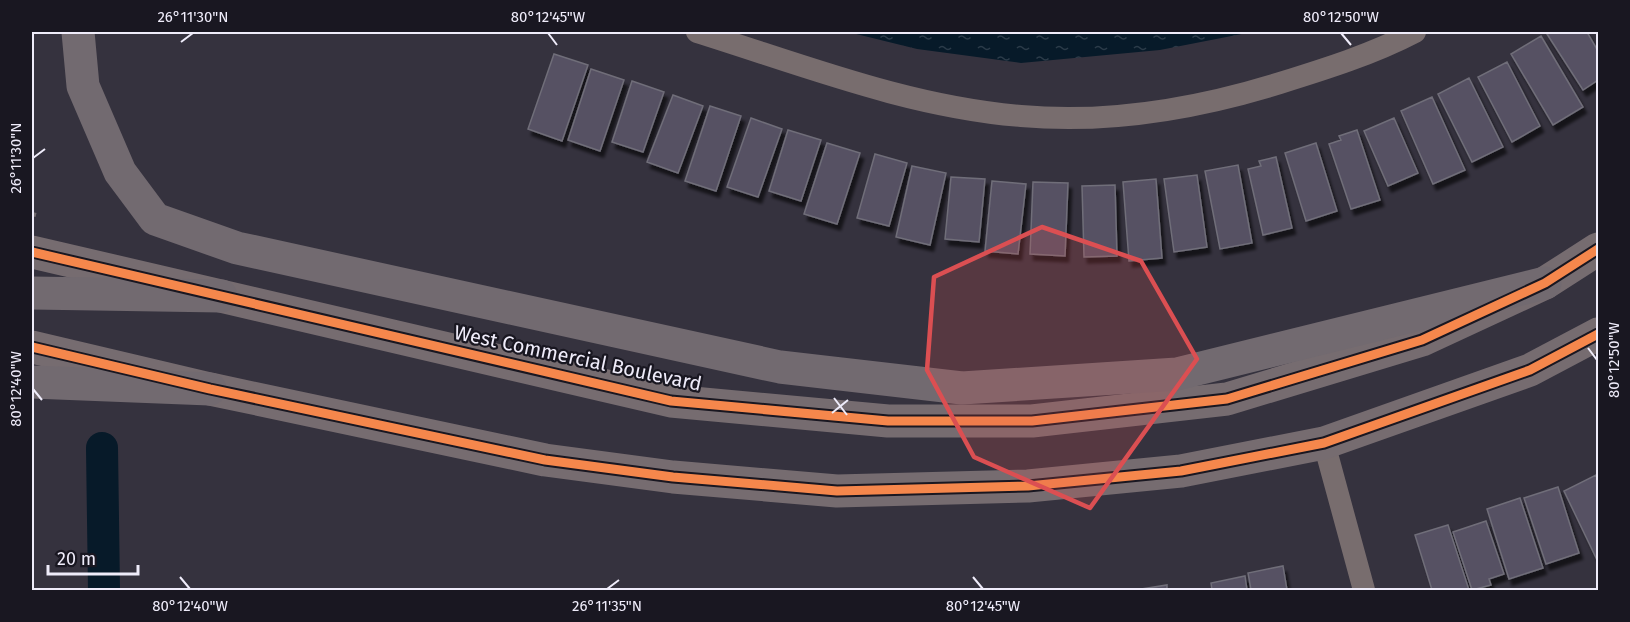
<svg xmlns="http://www.w3.org/2000/svg" width="1630" height="622" font-family="'Fira Sans',sans-serif">
<style>
.water{fill:url(#water-ripples)}
.lines{fill:none;stroke-linecap:round;stroke-linejoin:round}
.canal{stroke:#071a29;stroke-width:32}
.building{fill:#565164;stroke:#706e79;stroke-width:1.5;filter:url(#shadow)}
.path{stroke:#70696d;stroke-width:4;stroke-dasharray:4.5 4.5;stroke-linecap:butt}
.minor{stroke:#786d6e;stroke-width:22}
.trunk{stroke:#766c70;stroke-width:33}
.motorway{stroke:#726a70;stroke-width:33}
.cycleway-casing{stroke:#191721;stroke-width:13}
.cycleway{stroke:#f5874c;stroke-width:9}
.marked{fill:#db4f52;fill-opacity:0.2;stroke:#db4f52;stroke-width:4.5;stroke-linejoin:round}
.ticks{fill:none;stroke:#efecfa;stroke-width:2}
.labels{text-anchor:middle;dominant-baseline:central;stroke-width:4.5;stroke-linejoin:round;paint-order:stroke}
.street-label{font-size:20px;fill:#efecfa;stroke:#191721}
.neatline{fill:none;stroke:#efecfa;stroke-width:2}
.ticks-label{font-size:15px;text-anchor:middle;fill:#efecfa}
</style>
<defs>
<pattern id="water-ripples" width="26" height="14" patternUnits="userSpaceOnUse" patternTransform="scale(1.5)"><rect width="26" height="14" fill="#071a29"/><path d="M2 4q2-2 4 0t4 0M15 11q2-2 4 0t4 0" fill="none" stroke="#2b3b49"/></pattern>
<filter id="shadow"><feDropShadow dx="3.5" dy="6" stdDeviation="1.5" flood-color="#0009"/></filter>
</defs>
<rect width="100%" height="100%" fill="#35323e"/>
<path class="water" d="M848 32H1252L1160 50 1021 63 917 49Z"/>
<g class="lines">
<path class="canal" d="M102 448 104 590"/>
</g>
<path class="building" d="M1552 32H1587L1598 51V80L1583 90 1547 34Z
M1541 36 1583 107 1553 125 1511 54Z
M554 54 588 65 562 141 528 129Z
M1507 62 1540 126 1512 142 1478 77Z
M591 69 624 80 600 151 568 140Z
M1469 78 1503 147 1472 162 1438 94Z
M632 81 664 92 643 152 612 142Z
M673 95 703 106 678 173 647 162Z
M1432 97 1465 170 1433 184 1401 111Z
M710 106 741 116 716 191 685 181Z
M751 118 782 129 758 197 727 187Z
M1394 118 1418 173 1388 186 1364 131Z
M788 130 821 140 801 201 769 191Z
M1357 130 1380 200 1351 209 1329 144 1341 140 1339 136Z
M827 143 860 153 837 224 804 214Z
M1316 143 1337 211 1306 221 1285 153Z
M875 154 907 163 889 226 857 218Z
M1276 157 1292 228 1263 235 1248 169 1261 166 1259 161Z
M1238 165 1252 243 1220 249 1205 171Z
M912 166 946 173 930 245 896 237Z
M1197 175 1207 247 1174 252 1164 179Z
M951 177 985 179 979 242 945 239Z
M1156 179 1162 258 1129 261 1123 182Z
M992 181 1026 184 1018 254 985 251Z
M1033 182 1068 183 1065 256 1030 254Z
M1115 185 1117 256 1084 257 1082 186Z
M1596 475 1598 481V562L1564 491Z
M1558 487 1579 553 1546 564 1524 498Z
M1520 498 1543 568 1509 579 1487 509Z
M1486 521 1504 574 1489 579 1491 585 1472 590 1453 532Z
M1448 525 1469 590H1432L1415 535Z
M1283 566 1287 590H1251L1248 573Z
M1245 576 1247 590H1212L1211 583Z
M1167 585V590H1135Z"/>
<g class="lines">
<path class="path" d="M32 214 36 215"/>
<path class="minor" d="M697 32C803 65 909 107 1021 116 1109 124 1196 109 1280 83 1325 69 1373 54 1415 32
M1324 443 1364 590"/>
<path class="trunk" d="M32 252 671 401 888 421H1032L1227 399 1422 340 1545 283 1598 249
M32 347 210 389 545 460 673 477 837 491 1028 486 1181 471 1324 443 1530 370 1598 334"/>
<path class="motorway" d="M78 32 83 86 120 172 155 219 237 248 780 367 962 388 1177 374 1545 283
M32 293 221 296
M32 382 210 389"/>
<defs>
<path id="cycleway" d="M32 252 671 401 888 421H1032L1227 399 1422 340 1545 283 1598 249
M32 347 210 389 545 460 673 477 837 491 1028 486 1181 471 1324 443 1530 370 1598 334"/>
</defs>
<use href="#cycleway" class="cycleway-casing"/>
<use href="#cycleway" class="cycleway"/>
</g>
<path class="marked" d="M1042 227 1141 261 1197 359 1090 508 974 457 927 370 934 277Z"/>
<path class="ticks" d="M548 33 557 45M1341 33 1351 45M181 42 193 33M33 158 45 149M1588 348 1597 360M33 389 42 400M834 398 847 415M832 413 848 400M180 577 190 589M973 577 983 589M607 589 619 580"/>
<g class="labels">
<g class="street-label">
<text transform="translate(578 358) rotate(12)">West Commercial Boulevard</text>
</g>
</g>
<rect width="1630" height="622" fill="none" stroke="#191721" stroke-width="66"/>
<path d="M48 565v9h90v-9" fill="none" stroke="#efecfa" stroke-width="3"/>
<text x="57" y="565" font-size="18" fill="#efecfa" stroke="#191721" stroke-width="4.5" paint-order="stroke">20 m</text>
<rect x="33" y="33" width="1564" height="556" class="neatline"/>
<g class="ticks-label">
<text x="193" y="22">26°11'30"N</text>
<text x="548" y="22">80°12'45"W</text>
<text x="1341" y="22">80°12'50"W</text>
<text transform="translate(16 158) rotate(-90)" y="5">26°11'30"N</text>
<text transform="translate(1614 360) rotate(-90)" y="5">80°12'50"W</text>
<text transform="translate(16 389) rotate(-90)" y="5">80°12'40"W</text>
<text x="190" y="611">80°12'40"W</text>
<text x="607" y="611">26°11'35"N</text>
<text x="983" y="611">80°12'45"W</text>
</g>
</svg>
